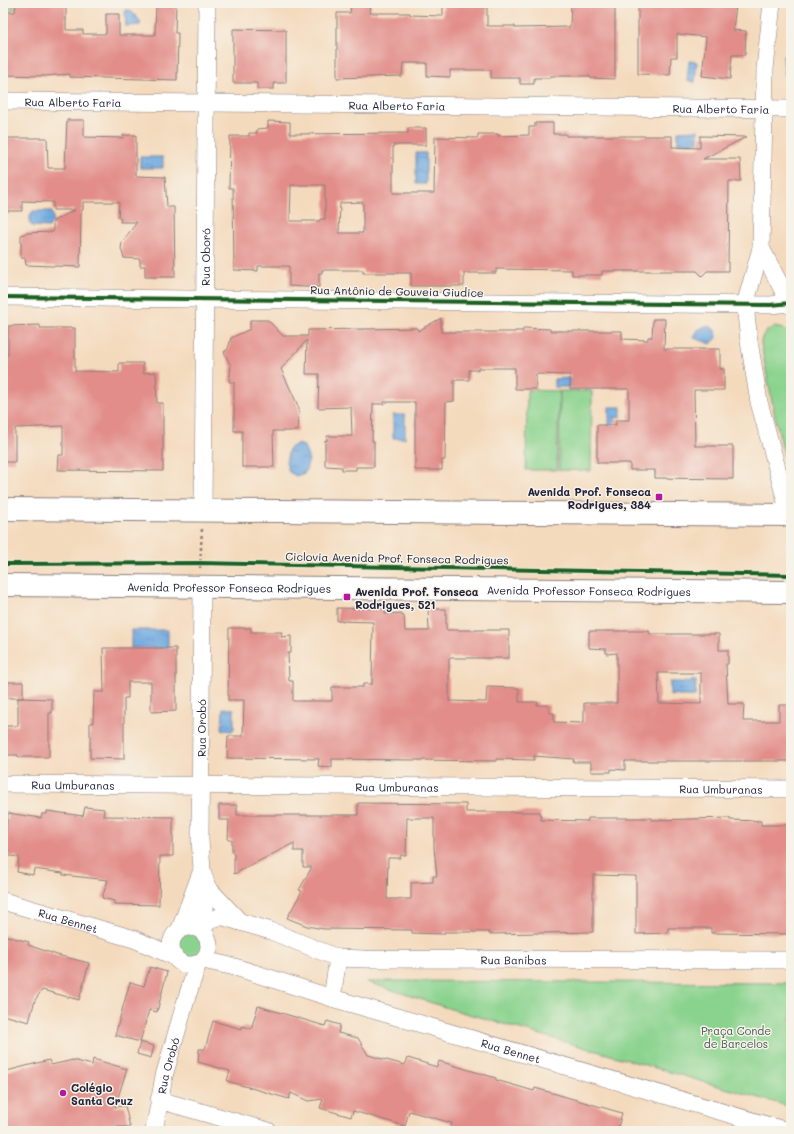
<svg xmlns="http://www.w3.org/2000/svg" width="794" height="1134" font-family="Mali,sans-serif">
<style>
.green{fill:#8ad38e;stroke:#567a64}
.water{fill:url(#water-ripples);stroke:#48668e}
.building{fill:#e28d89;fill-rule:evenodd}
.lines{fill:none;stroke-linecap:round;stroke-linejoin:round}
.minor-casing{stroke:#8b7e7c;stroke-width:18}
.trunk-casing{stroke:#8b7e7c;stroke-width:24}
.path{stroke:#8b7e7c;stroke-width:2.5;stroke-dasharray:3 3;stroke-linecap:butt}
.minor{stroke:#fff;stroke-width:17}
.trunk{stroke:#fff;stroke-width:22}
.cycleway-casing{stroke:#f7f3e8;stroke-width:6}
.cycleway{stroke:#1b5e20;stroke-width:4}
.poi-dot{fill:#b5179e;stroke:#f7f3e8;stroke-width:1.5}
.labels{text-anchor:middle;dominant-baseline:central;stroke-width:3;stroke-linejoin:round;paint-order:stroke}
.street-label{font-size:11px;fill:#22223b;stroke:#f7f3e8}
.poi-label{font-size:11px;font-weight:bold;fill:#22223b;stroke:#f7f3e8;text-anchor:start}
.park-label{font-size:11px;fill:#415754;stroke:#f7f3e8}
</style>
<defs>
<pattern id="water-ripples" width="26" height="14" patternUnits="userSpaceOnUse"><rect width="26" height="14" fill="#6fa9e0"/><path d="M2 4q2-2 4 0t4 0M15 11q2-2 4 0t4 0" fill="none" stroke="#5b89b7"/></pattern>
</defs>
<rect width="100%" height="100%" fill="#f7f3e8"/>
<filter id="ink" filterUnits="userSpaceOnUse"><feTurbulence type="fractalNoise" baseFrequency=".025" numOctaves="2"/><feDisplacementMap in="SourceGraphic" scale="8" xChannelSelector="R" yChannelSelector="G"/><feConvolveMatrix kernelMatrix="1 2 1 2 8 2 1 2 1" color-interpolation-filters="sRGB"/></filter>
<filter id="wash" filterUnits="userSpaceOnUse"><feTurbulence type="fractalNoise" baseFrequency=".012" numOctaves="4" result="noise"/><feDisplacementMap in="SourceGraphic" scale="16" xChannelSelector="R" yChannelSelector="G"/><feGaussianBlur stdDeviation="0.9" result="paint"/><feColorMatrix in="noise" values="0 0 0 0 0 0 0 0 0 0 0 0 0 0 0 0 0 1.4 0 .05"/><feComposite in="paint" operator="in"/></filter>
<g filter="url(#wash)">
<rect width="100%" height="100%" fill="#f4dabd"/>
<path class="green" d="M3 3H14V10H3Z
M774 327 784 329 791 336V484L774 412 761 344C761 335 766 330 774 327Z
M527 390 559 391 557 470H526Z
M560 391H592L591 471 559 470Z
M177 945a13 13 0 1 1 26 0a13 13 0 1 1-26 0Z
M391 981 791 983V1107L451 1009 367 982Z
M176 1125 197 1131H175Z"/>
<path class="water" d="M125 10H130L141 22 140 25 126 26Z
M790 55 791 74 785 75 783 56Z
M689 61 697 62 695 82 687 81Z
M698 130V142L678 143V131Z
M416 153H426V184H416Z
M140 157H163V168H140Z
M33 211H51C54 217 54 221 49 227L32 226 30 224V215Z
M705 326C712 326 717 330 717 338L711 344 694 338 696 331Z
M569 378V387H554V379Z
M609 407H621V417L614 418V436L609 435Z
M393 415H405V438H393Z
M298 444 304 446 309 460 305 473 296 476 289 472 286 463 289 448Z
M131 630H168V648H131Z
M692 679 696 681 695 696H678L677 694 670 696V682H689Z
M223 708 234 709V729L232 731 223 730 222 728Z"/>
<g id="blocks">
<path class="building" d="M16 3H66V30H83V34H106V14H119V35H155L156 3H176L175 33H178L177 80 70 77V74L45 76 3 75V12H15Z
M351 3H371L370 13H410V15L443 16V3H487V26H515V28L570 27 571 3H615V79L590 78V76H550V78H534V84H520V78H491V70H450V77L427 76V63H403L402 76 337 78V13H350Z
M638 3H733V5H736L733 30 746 31 745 55H732L730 79 702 76 706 37 677 34V57H671L670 75 638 74Z
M233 29 286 30V83H274V89H257V83H233Z
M67 120H84V137L123 138V135H136V176L165 177 167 207H174L175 277H145V266H140V259L124 258 121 249 122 242 137 222H120L121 218H118L119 202H83V210H81L80 267 26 265 25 258H21V235L26 233 53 232V221L75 210H53V202L22 201V211H3V138H47L48 168H65Z
M268 121 290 122V134L408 133V128H426V145H393V193H434L435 137 478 138V134H498V136L529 135V127H535V123H553V134H566V136H672V147L700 148V136L746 137 703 159H740L741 181H729L728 271H707L702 276 697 271H602V275H572V270L496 269V273H464V286H411V273H363V270H322V273H319V287H305L289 286V266H258V271L234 270 233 188H229L230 136H249V133H257V129L268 128ZM291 185H325V219H320V221H290ZM363 202V233H339L340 203Z
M441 318V332H515V331H523V328L550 329V331H622V339L648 340V337H652L653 319H665L664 349H720V369H724V390H694L695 446H733V479L655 478V470H630V463H597V425H616V420H629V389H570V375L536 374V389H515V368H478V370H469V380H454V401L446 402 445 460H442V470H415V402H384V404H373L372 441H374V467H356V470H342V467L325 466V440L327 441V436H352L351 407 318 408 319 374H306L307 340 281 369 299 408 298 431H273L274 467H242V431H234V382H229L231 366 224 352 228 349 231 338 250 329V320H268L283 336H308V330L417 328 418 331Z
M40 325V328H75V371L119 372V363H143V373L156 372 157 403H163V471L58 470 59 455H63V426L15 428V462H3V356L8 355V326Z
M337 608 385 609V614L402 613V616H404L405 631H429L428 609H446V630H509V658H449V701L486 702 487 687 519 688V702H538L537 705H549V713H554V722L581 723V722H584V703H617V653L606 654V649L589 648V631H649L650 634H719V650H728V664H726L728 704H744L743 721H779V705H791V761H625V770L611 769V772H591V762H573L574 759 534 756V760L496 759V761L332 759V767L318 766 319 759 227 758 228 736H243L244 700H228L229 628H251V632H282L281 637 291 636V653H288L289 681H293V701H332V687H363V684H372L373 622 337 621ZM658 673H701V704L659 703Z
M103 648H176V711L151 712V682H128V698H124V759L90 758V723H93L94 692H104Z
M5 682H23V698H5Z
M18 698 52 699V713H49V757H18V755H3V726H18Z
M358 803 466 804V812H540L541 820 588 821V818H651V820L730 818V820L761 821V825H791V934L711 933V928H668V933L636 934V876L593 875V932L489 934V932H444V934L412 933V930L324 929 307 926 287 918 302 891 299 890 312 867H303V851H294V843L234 874V853H232V840H228L229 820H219V805H237V815H358ZM407 818H434V848L437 876H433V882L411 883V899H387L388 858H400L401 855H406Z
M85 807 104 809 103 816 173 817V856H160L159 905 114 904V901L102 898 108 880 63 875V873L34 869 33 875 17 872 19 857 3 855 8 813 41 818 42 814H47V811L83 816Z
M3 935 29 942 28 945 57 955 89 963 79 1000 42 990 35 1000 29 1022 3 1015Z
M150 967 167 972 157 1012 149 1010 140 1042 115 1035 130 982 144 986Z
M258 1006 325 1026 327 1021 340 1025 338 1033 358 1038 368 1055 405 1065 408 1058 437 1067 439 1061 496 1078V1080L534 1091 535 1088 622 1113 617 1131H449L452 1123 409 1111 405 1126 353 1111 351 1117 320 1108 323 1099 308 1101 291 1093 289 1099 227 1081 230 1071 198 1062 199 1049H205L213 1021 242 1029V1026L251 1029Z
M140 1042 154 1046 151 1058 137 1054Z
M93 1059 127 1069 115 1107 125 1106 130 1127H117L118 1131H3V1072L49 1060 51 1065 73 1060 92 1065Z"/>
</g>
</g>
<g filter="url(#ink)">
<use href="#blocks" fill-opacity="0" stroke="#8b7e7c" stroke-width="1"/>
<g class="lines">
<defs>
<g id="minor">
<path d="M772 3 765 69 761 248 745 305 749 341 759 402 791 520"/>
<path id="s1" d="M3 101 791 109"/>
<path d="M761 248 791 306"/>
<path d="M3 297 770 305 791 303"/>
<path id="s2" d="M203 510 207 3"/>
<path id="s3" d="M3 784 791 789"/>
<path d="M207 887 240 922"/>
<path id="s4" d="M3 901 134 939 173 956"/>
<circle cx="190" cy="946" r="19"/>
<path id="s5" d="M195 927 204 908 207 887 202 870 200 839 202 587"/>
<path d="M180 929 202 870"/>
<path id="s6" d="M202 930C206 922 214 916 224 917L271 931 338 958 364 959 791 960"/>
<path id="s7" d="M203 960 235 967 332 998 787 1131"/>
<path d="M332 998 338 958"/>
<path d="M159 1100 268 1131"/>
<path id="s8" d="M154 1131 164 1076 186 1000 198 963"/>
</g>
<g id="trunk">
<path d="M3 509 791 515"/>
<path id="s9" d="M3 585 791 592"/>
</g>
</defs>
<use href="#minor" class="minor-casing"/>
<use href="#trunk" class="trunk-casing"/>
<path class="path" d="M200 568 202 528"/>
<use href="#minor" class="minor"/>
<use href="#trunk" class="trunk"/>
<defs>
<path id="cycleway" d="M3 297 770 305 791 303
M3 564 199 563 791 575"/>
</defs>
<use href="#cycleway" class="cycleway-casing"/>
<use href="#cycleway" class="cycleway"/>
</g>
</g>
<g class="poi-dot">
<rect x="655" y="493" width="8" height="8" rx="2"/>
<rect x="343" y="593" width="8" height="8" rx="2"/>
<circle cx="63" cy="1093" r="4"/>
</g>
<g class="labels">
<g class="street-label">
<text stroke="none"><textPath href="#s1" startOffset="70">Rua Alberto Faria</textPath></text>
<text stroke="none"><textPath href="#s1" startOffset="394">Rua Alberto Faria</textPath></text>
<text stroke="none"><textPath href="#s1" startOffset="718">Rua Alberto Faria</textPath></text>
<text stroke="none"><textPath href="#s2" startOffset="253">Rua Oboró</textPath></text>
<text transform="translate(397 291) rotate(1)">Rua Antônio de Gouveia Giudice</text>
<text transform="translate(397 558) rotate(1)">Ciclovia Avenida Prof. Fonseca Rodrigues</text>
<text stroke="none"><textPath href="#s9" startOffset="226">Avenida Professor Fonseca Rodrigues</textPath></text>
<text stroke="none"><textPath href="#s9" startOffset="586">Avenida Professor Fonseca Rodrigues</textPath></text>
<text stroke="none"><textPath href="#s5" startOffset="202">Rua Orobó</textPath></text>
<text stroke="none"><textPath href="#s3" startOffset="70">Rua Umburanas</textPath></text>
<text stroke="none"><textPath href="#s3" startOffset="394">Rua Umburanas</textPath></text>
<text stroke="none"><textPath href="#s3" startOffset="718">Rua Umburanas</textPath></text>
<text stroke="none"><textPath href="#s4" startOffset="68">Rua Bennet</textPath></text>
<text stroke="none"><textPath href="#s6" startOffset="324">Rua Banibas</textPath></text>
<text stroke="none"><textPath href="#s7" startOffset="321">Rua Bennet</textPath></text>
<text stroke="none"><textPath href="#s8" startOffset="67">Rua Orobó</textPath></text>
</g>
<g class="poi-label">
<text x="651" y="491" text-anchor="end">Avenida Prof. Fonseca<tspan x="651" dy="13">Rodrigues, 384</tspan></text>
<text x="355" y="591">Avenida Prof. Fonseca<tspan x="355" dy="13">Rodrigues, 521</tspan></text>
<text x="71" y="1087">Colégio<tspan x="71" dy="13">Santa Cruz</tspan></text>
</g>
<g class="park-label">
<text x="736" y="1030">Praça Conde<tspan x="736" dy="13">de Barcelos</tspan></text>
</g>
</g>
<rect width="794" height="1134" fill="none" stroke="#f7f3e8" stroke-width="16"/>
</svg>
